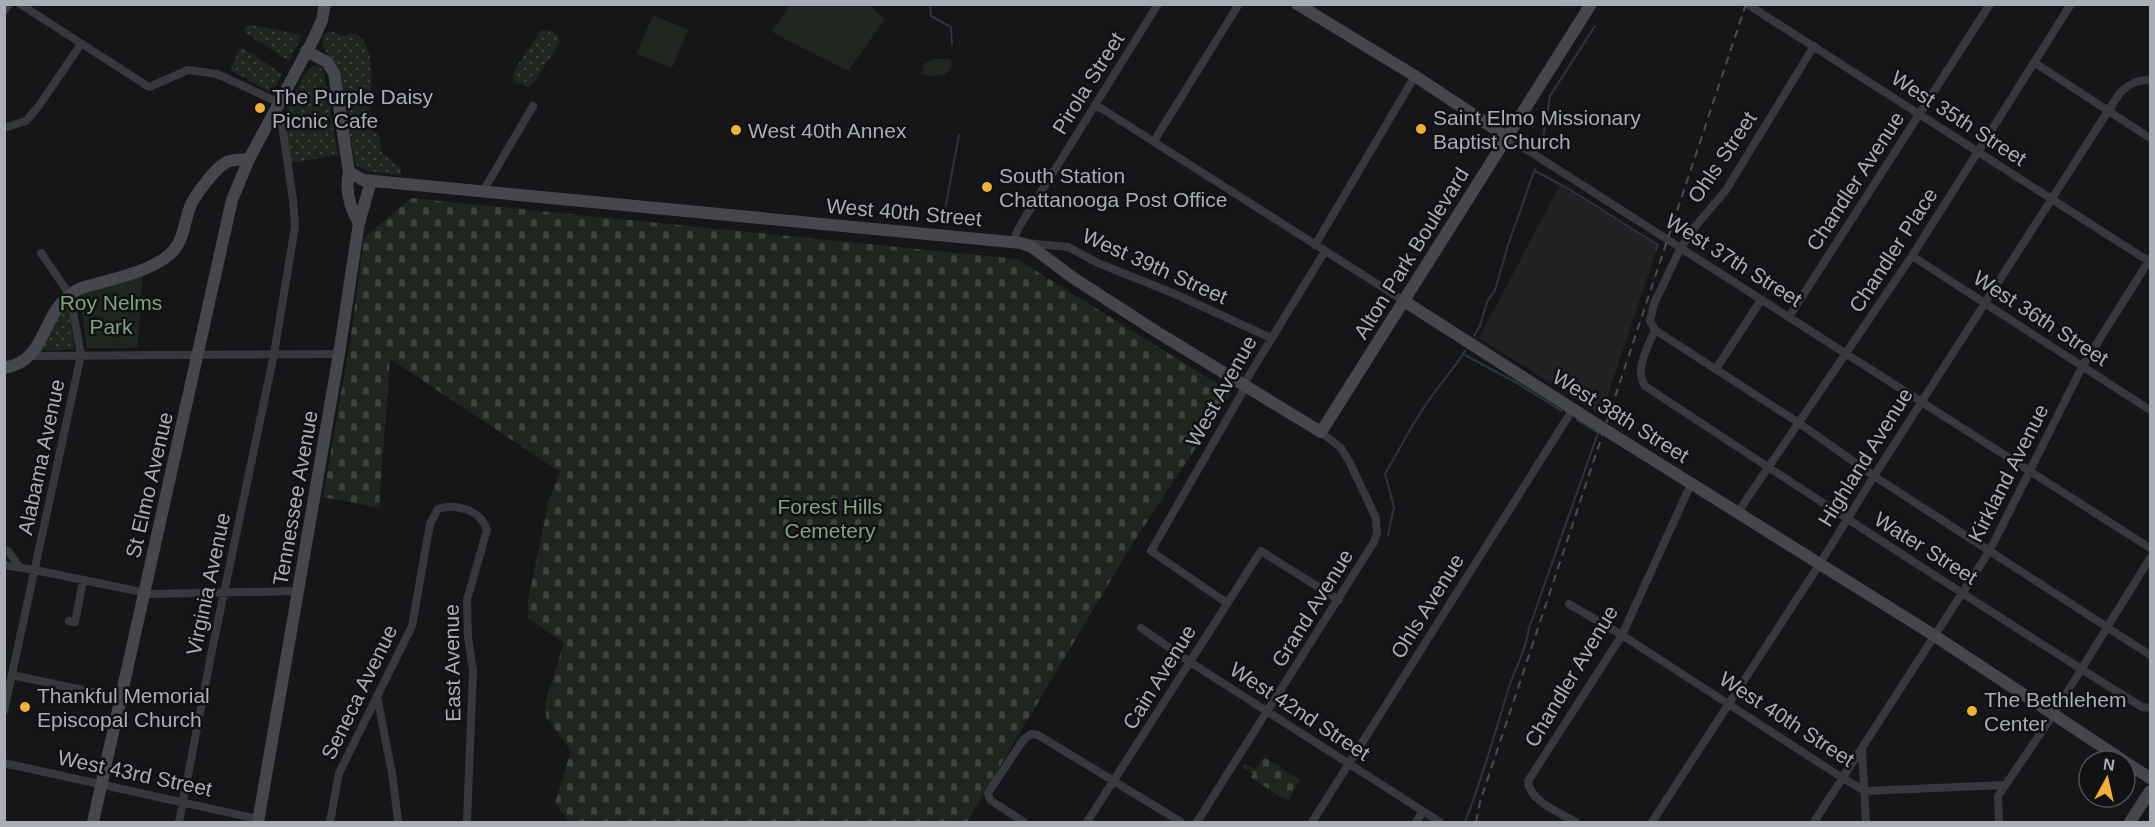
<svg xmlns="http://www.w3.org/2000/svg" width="2155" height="827" font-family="Helvetica,sans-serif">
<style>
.built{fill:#222225}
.grass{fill:url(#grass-dots)}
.cemetery{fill:url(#cemetery-stones)}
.park{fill:#1e261f}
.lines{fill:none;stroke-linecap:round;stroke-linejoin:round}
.stream{stroke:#2c353c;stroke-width:2}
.street{stroke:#37383d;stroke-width:8}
.secondary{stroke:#45474d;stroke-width:12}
.rail{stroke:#4a4c52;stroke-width:2;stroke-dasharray:8 6;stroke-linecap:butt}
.poi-dot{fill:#f2b134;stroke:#111113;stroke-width:2}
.labels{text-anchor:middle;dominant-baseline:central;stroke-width:5;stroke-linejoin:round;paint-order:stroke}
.street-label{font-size:21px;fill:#a8adb8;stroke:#111113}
.poi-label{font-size:21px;fill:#a8adb8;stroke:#111113;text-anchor:start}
.park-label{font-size:21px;fill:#7fa381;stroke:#111113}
</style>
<defs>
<pattern id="grass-dots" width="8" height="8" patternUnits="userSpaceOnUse" patternTransform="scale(1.5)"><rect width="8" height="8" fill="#1e261f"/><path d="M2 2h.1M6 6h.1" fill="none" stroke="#3c433d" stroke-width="1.8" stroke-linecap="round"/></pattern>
<pattern id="cemetery-stones" width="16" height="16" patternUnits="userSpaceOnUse" patternTransform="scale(1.5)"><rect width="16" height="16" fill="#1e261f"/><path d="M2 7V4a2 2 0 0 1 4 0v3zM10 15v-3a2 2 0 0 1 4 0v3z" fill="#3c433d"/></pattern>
</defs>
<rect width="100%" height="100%" fill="#161618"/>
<path class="built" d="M1560 185 1658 246 1601 415 1479 338Z"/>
<path class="grass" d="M249 25H253L302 35 289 61 246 33 245 28Z
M541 30 551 31 559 37V44L533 84 528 87C517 84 510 80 515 69Z
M331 31 344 36 355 33C376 45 370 79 372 99L368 100 371 113 346 117C343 101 343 80 336 65 330 52 317 50 324 34Z
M241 47 282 74 272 93 230 70Z
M312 66H319L324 72 338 155 291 163 285 115 302 78Z
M371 117 374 132H378L382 153 401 168V175L367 171 356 165 347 122Z
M65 305 68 306 75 349 41 351Z"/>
<path class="cemetery" d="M411 198 1017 259 1232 393 1131 546 967 822H569L555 803 571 751 546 717 545 703 564 643 528 618V601L549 500 560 472 390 359 379 508 323 497 350 342 364 238Z
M1264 757 1300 780 1288 801 1251 778 1253 773 1243 768 1245 764 1256 769Z"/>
<path class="park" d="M791 4 869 5 885 19 848 71 775 34 773 29Z
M653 15 688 30 672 68 637 54Z
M935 59H949L951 61V68L945 75 927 76 922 74 923 64Z
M139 273 143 276 137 348H87L79 294Z"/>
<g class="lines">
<path class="stream" d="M930 4 931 16 951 27 952 44
M1567 4 1568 6
M1541 150 1550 96 1595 26
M1535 171 1569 189 1650 240 1658 245 1656 250
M943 220 959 135
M1474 336 1480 326 1487 302 1495 290 1508 245 1535 169
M1463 354 1517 383 1562 411
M1388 535 1394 507 1385 474C1401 447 1415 418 1434 393 1445 378 1455 367 1465 351
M1465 822C1482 779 1495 734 1508 690 1515 669 1526 650 1529 628L1598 433 1577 420"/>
<path class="street" d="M20 4 149 87 188 70 217 74 280 103
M1747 4 2150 262
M4 11 9 4
M1814 46 1726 190 1694 228 1680 249 1654 304 1650 321 1655 330 1799 423 1874 476 2150 655
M2035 63 2150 138
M1096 105 1404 301
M4 128 26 121 38 107 81 44
M1507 137 2150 548
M1154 141 1239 4
M482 193 533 106
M1013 242 1018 229 1158 4
M1027 243 1068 247 1098 263 1175 294 1271 338
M1315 245 1415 76
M1912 256 2150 410
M1789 317 1990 4
M1655 330C1648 347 1634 369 1645 386 1810 495 1975 603 2142 707L2150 708
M31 356 339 354
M1716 369 1761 300
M1738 512 1912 256 2071 4
M8 551 19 566
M4 565 35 570 151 594 298 591
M1227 603 1151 551 1242 393 1248 377 1325 251
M1569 604 1622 635 1841 777 1865 791 2005 785
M69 621 75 622 83 581
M1141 628 1190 662 1440 822
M12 675 120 698
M377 696 393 779 398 822
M4 711 81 355 70 295 41 253
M1862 749 1866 822
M4 763 258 819
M179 822 212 650 274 354 295 227 293 200 281 117 274 113
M330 822 339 773 412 626 430 524 438 509C456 503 481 510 487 530L467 600 468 637 473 671 467 822
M1024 822 990 800 988 793 1024 739 1031 734 1038 735 1181 822
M1087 822 1261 551 1339 600
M1197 822 1374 542 1377 533 1376 518 1349 461 1341 448 1321 432
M1312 822 1573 409
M1416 822 1423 811
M1576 822C1560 813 1529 801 1528 781L1622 635 1691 484
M1652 822 1819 565 1874 476 2119 94C2129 84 2136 80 2150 80
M1814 822 1990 550 2082 367 2150 259
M1999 822 1998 796 2053 715 2150 558"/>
<path class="secondary" d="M1297 4 1415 76 1507 137
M306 51 327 62 334 73 349 172C345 190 350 208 359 223
M349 172 363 180 1021 243 1032 247 1072 277 1157 332 1321 432 1591 4
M1404 301 1604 429 1935 636 2124 761
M4 368C47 361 40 317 71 294 78 288 87 286 96 284 120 277 163 268 177 246 184 235 185 220 190 207 194 196 216 167 227 162 233 159 242 160 249 159
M2125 762 2150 778
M93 822 232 200 249 159 314 38 322 20 325 4
M258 822 339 354 359 223 371 181
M2130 822 2150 791"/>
<path class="rail" d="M1476 822 1480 802 1746 4"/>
</g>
<g class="poi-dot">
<circle cx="260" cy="108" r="6"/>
<circle cx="1421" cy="129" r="6"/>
<circle cx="736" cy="130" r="6"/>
<circle cx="987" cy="187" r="6"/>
<circle cx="25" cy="707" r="6"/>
<circle cx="1972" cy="711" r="6"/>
</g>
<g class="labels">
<g class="street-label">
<text transform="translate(1088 83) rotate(-58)">Pirola Street</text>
<text transform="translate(1959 118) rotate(33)">West 35th Street</text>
<text transform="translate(1722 157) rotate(-56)">Ohls Street</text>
<text transform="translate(1855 181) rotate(-57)">Chandler Avenue</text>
<text transform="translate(904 212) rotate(5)">West 40th Street</text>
<text transform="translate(1893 250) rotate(-57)">Chandler Place</text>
<text transform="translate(1411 253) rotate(-58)">Alton Park Boulevard</text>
<text transform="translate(1734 260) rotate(32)">West 37th Street</text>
<text transform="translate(1155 266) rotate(24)">West 39th Street</text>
<text transform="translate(2041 318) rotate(33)">West 36th Street</text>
<text transform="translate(1221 391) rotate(-61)">West Avenue</text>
<text transform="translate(1621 416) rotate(32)">West 38th Street</text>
<text transform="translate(41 457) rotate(-78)">Alabama Avenue</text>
<text transform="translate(1865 457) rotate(-58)">Highland Avenue</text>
<text transform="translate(2008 473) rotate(-63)">Kirkland Avenue</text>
<text transform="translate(149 485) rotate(-77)">St Elmo Avenue</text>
<text transform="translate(295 498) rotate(-80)">Tennessee Avenue</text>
<text transform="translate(1926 548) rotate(32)">Water Street</text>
<text transform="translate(208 584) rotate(-78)">Virginia Avenue</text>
<text transform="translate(1427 606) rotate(-58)">Ohls Avenue</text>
<text transform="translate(1312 608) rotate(-58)">Grand Avenue</text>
<text transform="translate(452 663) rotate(-91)">East Avenue</text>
<text transform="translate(1571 676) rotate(-59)">Chandler Avenue</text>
<text transform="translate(1159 677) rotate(-58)">Cain Avenue</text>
<text transform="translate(359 692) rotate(-64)">Seneca Avenue</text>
<text transform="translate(1300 711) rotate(33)">West 42nd Street</text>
<text transform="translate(1787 719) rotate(33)">West 40th Street</text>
<text transform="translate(135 773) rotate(12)">West 43rd Street</text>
</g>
<g class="poi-label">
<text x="272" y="96">The Purple Daisy<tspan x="272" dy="24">Picnic Cafe</tspan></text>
<text x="1433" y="117">Saint Elmo Missionary<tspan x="1433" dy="24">Baptist Church</tspan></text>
<text x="748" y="130">West 40th Annex</text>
<text x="999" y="175">South Station<tspan x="999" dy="24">Chattanooga Post Office</tspan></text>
<text x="37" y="695">Thankful Memorial<tspan x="37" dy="24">Episcopal Church</tspan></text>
<text x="1984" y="699">The Bethlehem<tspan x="1984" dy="24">Center</tspan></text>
</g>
<g class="park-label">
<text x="111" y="302">Roy Nelms<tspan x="111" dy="24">Park</tspan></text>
<text x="830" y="506">Forest Hills<tspan x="830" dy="24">Cemetery</tspan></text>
</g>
</g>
<rect width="2155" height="827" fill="none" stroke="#a8adb8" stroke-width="12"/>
<g transform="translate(2107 779) rotate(8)"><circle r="28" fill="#111113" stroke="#4d4f55" stroke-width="1.5"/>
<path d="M0-4.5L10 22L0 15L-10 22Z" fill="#f2b134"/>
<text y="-9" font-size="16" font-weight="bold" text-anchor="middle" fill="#a8adb8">N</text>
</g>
</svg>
